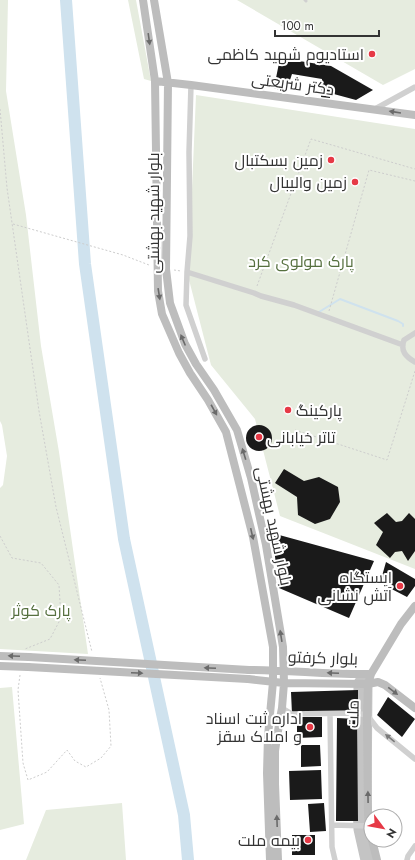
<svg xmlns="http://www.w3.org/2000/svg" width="415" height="860" font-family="Jost,Cairo,sans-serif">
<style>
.green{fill:#e6ecdf}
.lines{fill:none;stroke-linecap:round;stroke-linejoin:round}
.stream{stroke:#cfe2ee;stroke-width:2}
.river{stroke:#cfe2ee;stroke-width:12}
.taxiway{stroke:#c4c4c4;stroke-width:19}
.building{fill:#1a1a1a}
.path{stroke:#cdcdcd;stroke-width:1;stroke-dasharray:2 2;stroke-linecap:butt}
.lane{stroke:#d0d0d0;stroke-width:3}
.street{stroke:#d0d0d0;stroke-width:5.5}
.secondary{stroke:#bdbdbd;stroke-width:8}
.secondary-bridge{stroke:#bdbdbd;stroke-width:8}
.oneway{fill:#6a6a6a}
.oneway2{fill:#7a7a7a}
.poi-dot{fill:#e63946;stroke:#fff;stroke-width:1.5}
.labels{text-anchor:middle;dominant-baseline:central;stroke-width:4;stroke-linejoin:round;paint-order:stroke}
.poi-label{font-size:16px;fill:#333;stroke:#fff;text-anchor:end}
.street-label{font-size:16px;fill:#333;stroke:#fff}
.park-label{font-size:16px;fill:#56703f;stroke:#fff}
</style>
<rect width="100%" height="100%" fill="#fff"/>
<path class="green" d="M0 0H8L6 91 26 215 41 346 59 452 88 654 0 649V488L3 485 7 456 2 425 0 421Z
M128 0H136L151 81 144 79Z
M237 0H415V69L383 85Z
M196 95 415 129V569L280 516 255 419 211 365 187 272 190 236Z
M12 687 24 824 0 830V688Z
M122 803 126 860H26L46 810Z"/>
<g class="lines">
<path class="stream" d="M319 312 340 299 398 321 403 324V326"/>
<path class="river" d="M66 0 85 264 124 539 184 815 188 860"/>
<path class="taxiway" d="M363 684 362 804 363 829 370 860"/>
</g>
<path class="building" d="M280 58 331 66 373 90 356 100 330 93V98L321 97 322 79 292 74 286 92 274 88Z
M246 438a13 13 0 1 1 26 0a13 13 0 1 1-26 0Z
M284 469 304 481 319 477 338 487 340 502 330 519 315 524 298 515 297 497 275 483Z
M387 513 396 522 402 521 409 513 415 519V551L408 561 402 551 395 552 390 558 376 545 383 532 374 523Z
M272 533 374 561 349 618 279 588Z
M386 562 415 579V586L407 597 380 583Z
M358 690V711L292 714 291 692Z
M388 697 415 719 402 737 377 715Z
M297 717H322V737L297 738Z
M337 718 357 719 358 821H336Z
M301 745H320L321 766 301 767Z
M321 770 322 799 290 800 289 771Z
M324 803 326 831 310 832 308 804Z
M292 835H315V855H292Z"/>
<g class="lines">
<path class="path" d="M0 109 7 188 39 411 56 507 92 652
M13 224 123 255 149 265
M174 270 181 271
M257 286 311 139 415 169
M329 311 369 170 415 181
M295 430 387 460 415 371
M0 536 12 558 41 563 59 585 61 618 50 639 25 649
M20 675 18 690 23 763 28 780 47 772 67 750 75 761 86 767 101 758 111 746 109 710 100 678"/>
<path class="lane" d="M305 0 306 1"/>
<path class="street" d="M191 85 189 152 190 236 187 272 186 305 205 359
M375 109 415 87
M187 272 254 293 261 296 294 305 403 345
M415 333 404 340C400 351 406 357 415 362
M282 708 292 714 354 713 367 715 377 728 415 759
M330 714 332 847 335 860
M332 825 369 826
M407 860 408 856 415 846"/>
<path class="secondary" d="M143 0 155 81 158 291 162 314 179 353 190 373 208 400 226 432 253 537 273 647V682L268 736 267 773 270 860
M154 0 168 83 166 269 170 303 185 344 196 364 214 390 237 430 251 478 266 545 283 647 284 683 282 708 280 718 275 751V784L278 860
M155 81 191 85 415 115
M0 656 29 657
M0 666 28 667
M249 670C290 670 331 675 371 674
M248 679 284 683 368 684 378 682 385 685 415 708
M371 835 369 826 368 814 367 715 368 684 371 674 401 624 415 606
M372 840 377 860"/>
<path class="secondary-bridge" d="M29 657 249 670
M28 667 248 679"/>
</g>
<defs><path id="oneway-solid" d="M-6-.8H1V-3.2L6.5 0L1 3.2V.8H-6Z"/></defs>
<g class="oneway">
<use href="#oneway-solid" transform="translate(149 39) rotate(82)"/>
<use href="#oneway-solid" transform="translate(395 112) rotate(-171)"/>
<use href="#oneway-solid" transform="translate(159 294) rotate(81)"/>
<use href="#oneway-solid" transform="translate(183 340) rotate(-113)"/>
<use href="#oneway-solid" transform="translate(214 410) rotate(61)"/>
<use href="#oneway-solid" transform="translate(244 454) rotate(-107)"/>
<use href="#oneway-solid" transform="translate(252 534) rotate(77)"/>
<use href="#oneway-solid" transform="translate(281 636) rotate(-99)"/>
<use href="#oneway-solid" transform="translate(14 656) rotate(-177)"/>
<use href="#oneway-solid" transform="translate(80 660) rotate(-177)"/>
<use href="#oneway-solid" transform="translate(210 668) rotate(-177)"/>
<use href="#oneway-solid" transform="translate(137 673) rotate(3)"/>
<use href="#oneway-solid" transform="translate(333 673) rotate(-177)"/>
<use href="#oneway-solid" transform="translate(393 691) rotate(37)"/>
<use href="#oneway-solid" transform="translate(368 797) rotate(-91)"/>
<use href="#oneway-solid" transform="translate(277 821) rotate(-92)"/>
</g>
<use class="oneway2" href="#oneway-solid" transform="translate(390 738) rotate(-141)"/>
<g class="poi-dot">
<circle cx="372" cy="54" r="4"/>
<circle cx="331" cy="160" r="4"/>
<circle cx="355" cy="182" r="4"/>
<circle cx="288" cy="410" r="4"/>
<circle cx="259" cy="437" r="4"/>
<circle cx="400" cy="586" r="4"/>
<circle cx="310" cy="727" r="4"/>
<circle cx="308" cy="840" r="4"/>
</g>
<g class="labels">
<g class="poi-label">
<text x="364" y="54">استادیوم شهید کاظمی</text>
<text x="323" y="160">زمین بسکتبال</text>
<text x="347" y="182">زمین والیبال</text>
<text x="296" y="410" text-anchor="start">پارکینگ</text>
<text x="267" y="437" text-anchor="start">تاتر خیابانی</text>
<text x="392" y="577">ایستگاه<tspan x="392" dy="18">آتش نشانی</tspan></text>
<text x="302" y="718">اداره ثبت اسناد<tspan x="302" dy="18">و املاک سقز</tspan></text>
<text x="300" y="840">بیمه ملت</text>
</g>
<g class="street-label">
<text transform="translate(293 84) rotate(8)">دکتر شریعتی</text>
<text transform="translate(153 213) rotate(-90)">بلوار شهید بهشتی</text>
<text transform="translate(274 526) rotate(78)">بلوار شهید بهشتی</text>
<text transform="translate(323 658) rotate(2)">بلوار کرفتو</text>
<text transform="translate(353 714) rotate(-89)">ملت</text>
</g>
<g class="park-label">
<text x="301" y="261">پارک مولوی کرد</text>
<text x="41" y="610">پارک کوثر</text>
</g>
</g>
<g transform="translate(383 828) rotate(122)"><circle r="19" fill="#ffffff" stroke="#adadad"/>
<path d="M0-3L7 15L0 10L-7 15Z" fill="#e63946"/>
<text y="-6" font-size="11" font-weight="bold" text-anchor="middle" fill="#333333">N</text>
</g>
<path d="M275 30v6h104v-6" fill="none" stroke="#333333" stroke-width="2"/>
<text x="281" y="30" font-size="12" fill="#333333" stroke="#ffffff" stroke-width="3" paint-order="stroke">100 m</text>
</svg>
